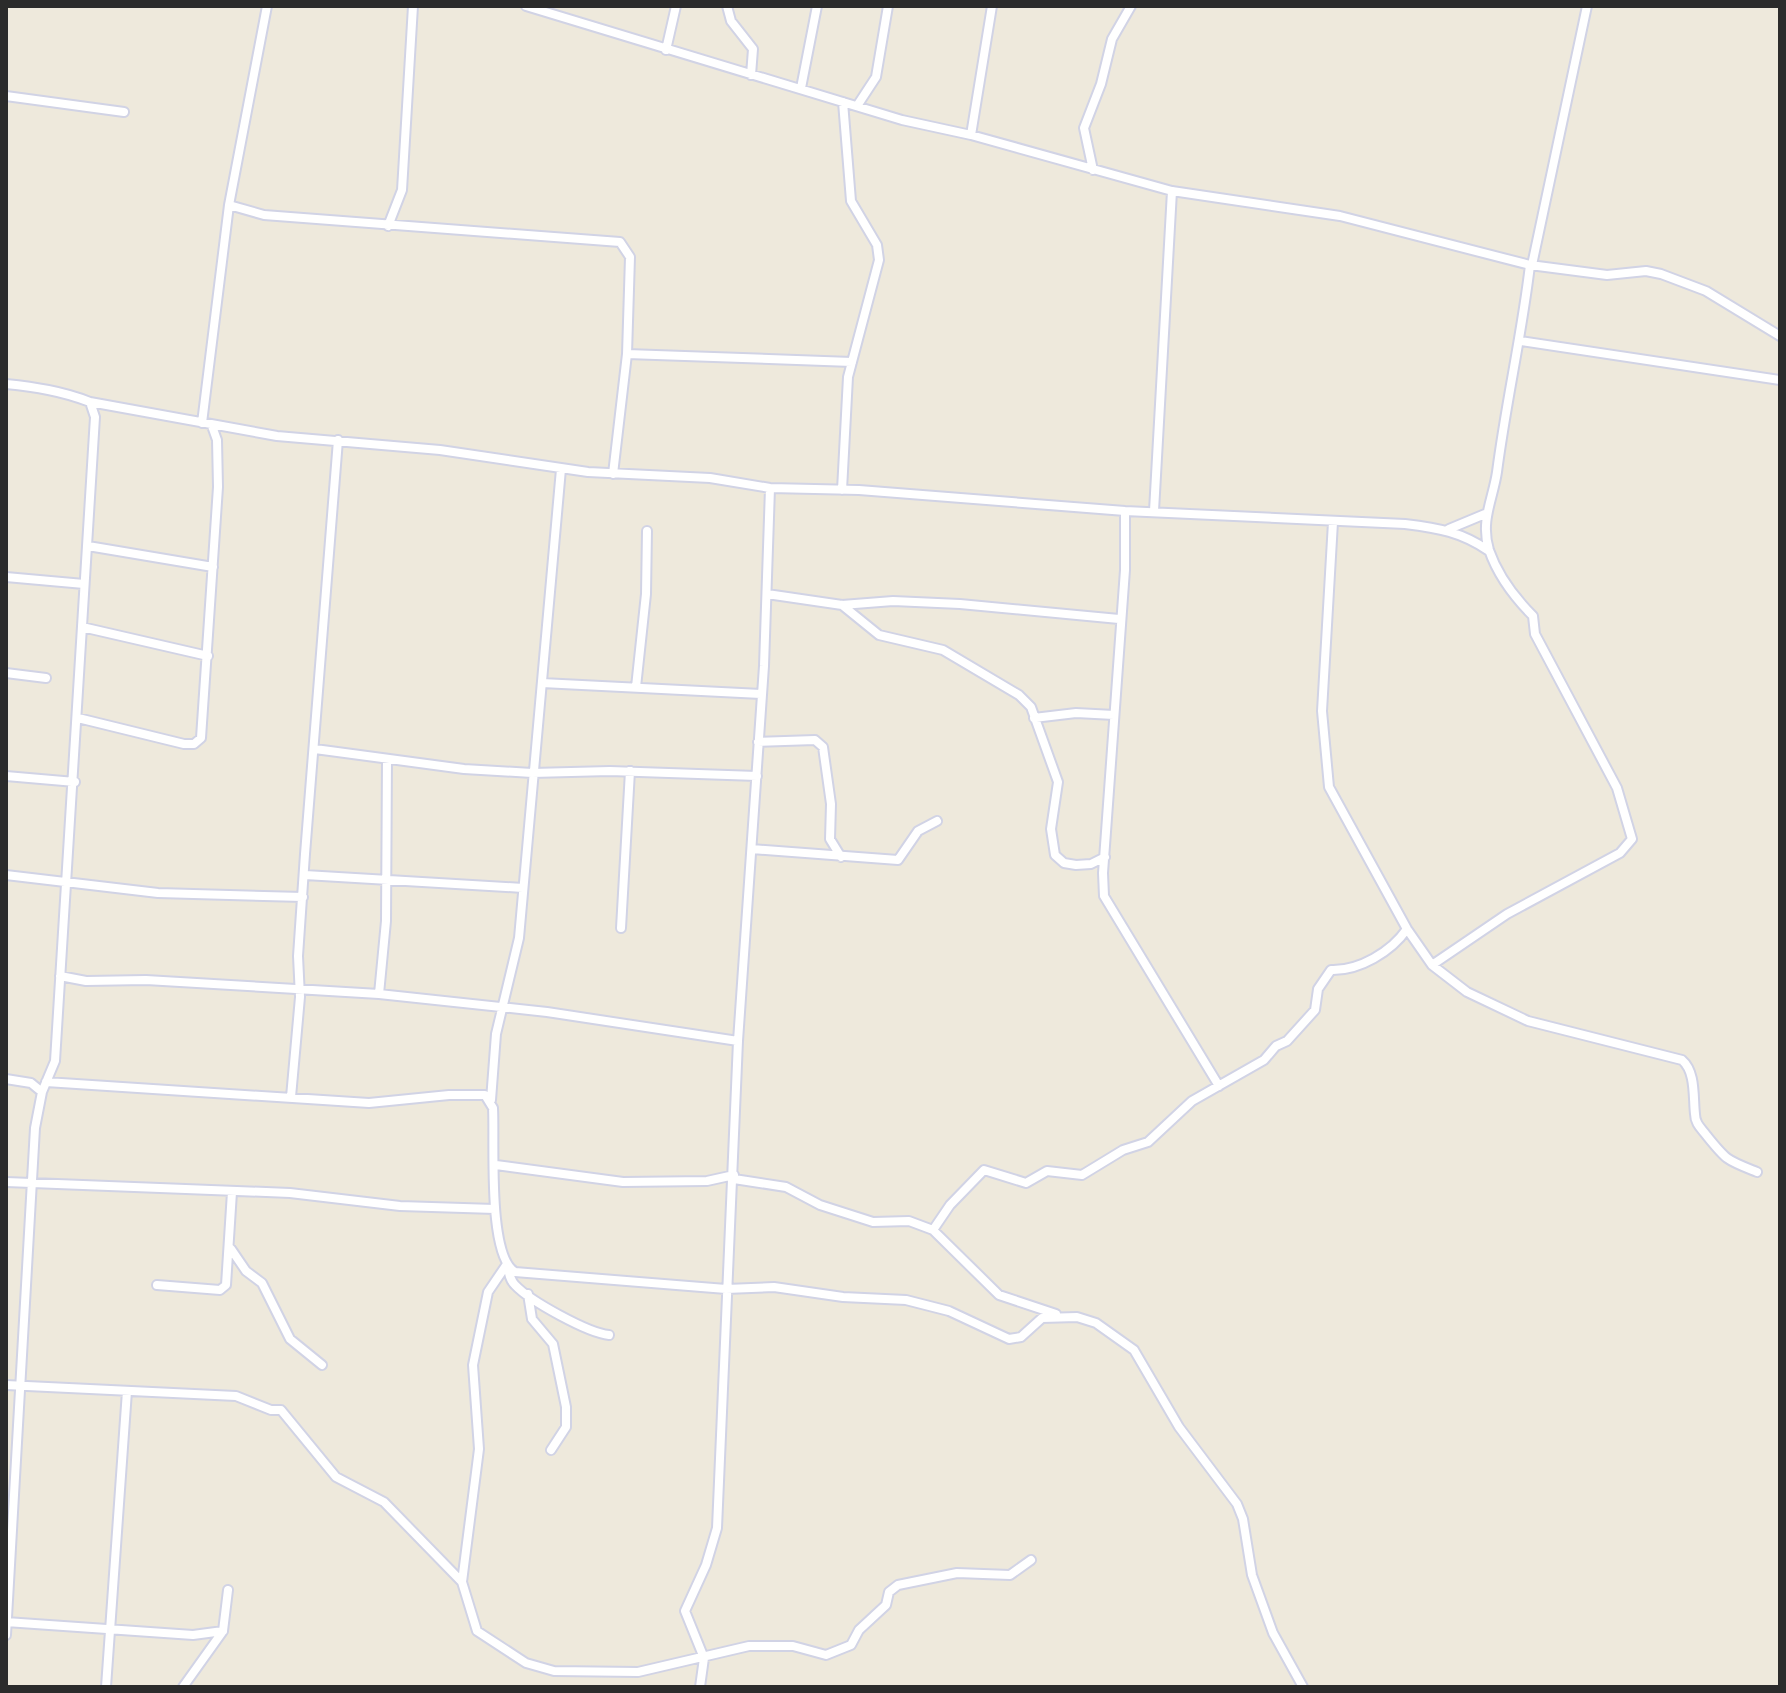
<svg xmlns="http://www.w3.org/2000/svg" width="1786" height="1693" font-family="Commissioner,sans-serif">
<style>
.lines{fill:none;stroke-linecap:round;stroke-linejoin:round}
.minor-casing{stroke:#d1d3e5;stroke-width:12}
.minor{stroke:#fff;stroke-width:8}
</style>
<rect width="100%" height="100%" fill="#eee9dc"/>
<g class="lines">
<defs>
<path id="minor" d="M526 6 902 120 971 135 1172 191 1340 216 1530 265 1607 275 1646 271 1661 274 1706 291 1780 336
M727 6 731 21 753 49 751 75
M666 50 676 6
M801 88 817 6
M6 96 124 112
M857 106 876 77 888 6
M971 135 992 6
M1093 170 1084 128 1101 84 1112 39 1131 6
M229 205 264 215 620 242 630 257 627 354 613 474
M388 226 402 190 413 6
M1532 265 1587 6
M1521 341 1780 380
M627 354 852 362
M6 384C35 387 62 391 90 402L95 417 55 1061 42 1092 35 1128 6 1635
M90 402 277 436 440 450 588 472 710 478 770 488 859 490 1125 511 1405 524C1438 528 1462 532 1489 551
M202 423 229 205 267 6
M842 490 848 377 879 260 877 245 851 201 843 102
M1125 511V570L1103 873 1104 896 1219 1086
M1154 511 1172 191
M1333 522 1322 711 1329 787 1407 929 1432 965 1467 992 1528 1021 1682 1060C1696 1072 1693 1097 1695 1114 1695 1124 1702 1129 1707 1136 1727 1161 1727 1160 1757 1172
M1449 529 1485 514
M88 546 213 567
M6 577 84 584
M767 594 842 605 893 601 960 604 1119 619
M842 605 879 635 943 650 1019 695 1031 707 1058 782 1051 829 1055 855 1064 863 1076 865 1091 864 1105 857
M82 627 208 656
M6 673 46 678
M542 683 761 694
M636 687 646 594 647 531
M78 718 184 744H194L201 738 218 487 217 440 212 426
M1034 718 1076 713 1114 715
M758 742 815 740 823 747 831 804 830 839 841 857
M315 749 464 769 532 773 610 771 757 776
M6 776 75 782
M752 849 898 860 918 831 937 821
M6 875 158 893 303 897
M305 875 523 888
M621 928 630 771
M1432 965 1507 914 1620 853 1632 839 1617 788 1535 634 1533 616C1514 597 1498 576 1489 550 1480 521 1493 499 1497 472 1506 402 1522 334 1530 265
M60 976 86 981 146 980 379 994 547 1012 738 1041
M379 994 386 921 387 759
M6 1079 31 1083 42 1092
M46 1082 369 1103 449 1095H485L493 1108C495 1141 487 1255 515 1272L726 1289 774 1287 843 1297 906 1300 949 1311 1009 1339 1021 1337 1042 1318 1077 1317 1096 1323 1134 1350 1179 1427 1237 1504 1243 1519 1252 1575 1273 1633 1303 1687
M291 1097 300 997 298 956 305 854 338 440
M491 1100 496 1034 519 938 561 469
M496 1165 623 1182 707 1181 734 1175
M734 1179 786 1187 820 1205 873 1222 909 1221 933 1230 999 1295 1056 1314
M6 1182 290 1193 400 1206 495 1209
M933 1230 950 1205 984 1170 1026 1183 1047 1171 1082 1175 1123 1150 1148 1142 1192 1101 1264 1060 1276 1046 1287 1041 1315 1010 1318 989 1331 970C1359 971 1391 952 1407 929
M231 1249 246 1271 262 1283 290 1339 322 1365
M508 1267C509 1274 510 1280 515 1285 530 1301 588 1333 609 1335
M157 1285 220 1290 226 1285 232 1192
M528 1294 532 1319 553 1344 566 1407V1427L551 1450
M6 1385 236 1396 271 1410H281L336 1477 384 1502 462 1582 477 1631 526 1663 554 1671 638 1672 749 1646H793L826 1655 851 1645 859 1630 886 1605 889 1592 898 1585 957 1573 1010 1575 1031 1560
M462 1582 479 1449 473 1365 488 1292 507 1264
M6 1622 193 1635 223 1631
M106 1687 127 1391
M183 1687 223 1631 228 1590
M700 1687 704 1658 685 1611 706 1565 717 1528 738 1041 764 666 770 488"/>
</defs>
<use href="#minor" class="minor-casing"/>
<use href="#minor" class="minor"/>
</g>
<rect width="1786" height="1693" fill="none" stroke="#2b2b2b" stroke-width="16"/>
</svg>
